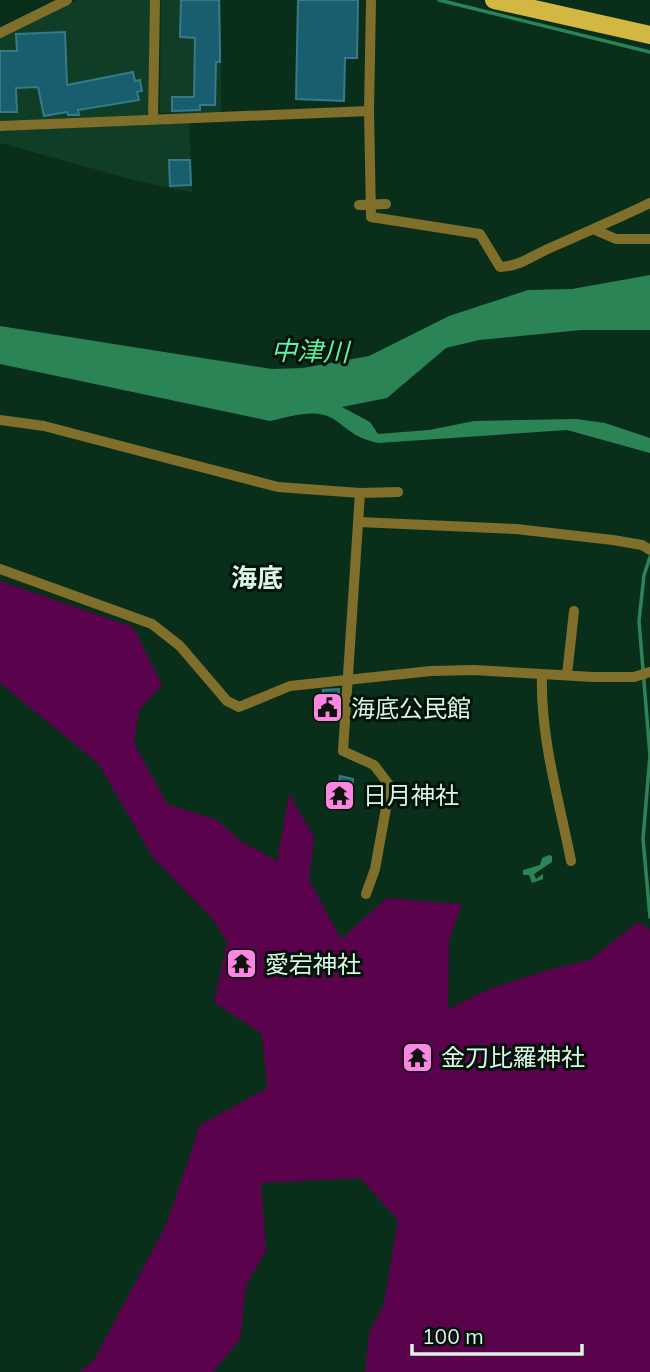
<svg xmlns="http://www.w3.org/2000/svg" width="650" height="1372" font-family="Mulish,'Noto Sans JP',sans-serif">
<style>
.built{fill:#103d26}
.green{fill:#5a024c}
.water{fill:#2b8455}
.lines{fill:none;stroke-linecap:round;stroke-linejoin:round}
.stream{stroke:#2b8455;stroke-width:3.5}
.building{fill:#195e6e;stroke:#387989;stroke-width:2}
.minor{stroke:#7f6f2a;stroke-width:10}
.primary{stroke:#d2b743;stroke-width:18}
.labels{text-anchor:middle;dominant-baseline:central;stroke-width:6;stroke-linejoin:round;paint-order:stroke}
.poi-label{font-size:24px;fill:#dcf5e4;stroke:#021409;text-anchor:start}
.water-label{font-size:26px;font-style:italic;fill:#5ef2a2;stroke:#021409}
.neighbourhood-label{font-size:26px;font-weight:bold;fill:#dcf5e4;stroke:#021409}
</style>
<rect width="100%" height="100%" fill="#092f1b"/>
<path class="built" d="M78 0H151L150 110 146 115 0 121V37Z
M161 0H221V112L160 113Z
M189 123 192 192 141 182 0 143V131Z"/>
<path class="green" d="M0 581 133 627 162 685 139 710 134 743 167 804 217 820 242 842 277 861 289 794 314 837 309 880 341 939 387 898 462 904 449 940 448 1009 489 989 551 969 590 960 638 922 650 930V1372H365L369 1333 384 1303 398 1220 360 1178 261 1183 266 1251 246 1285 240 1339 213 1372H79L94 1360 166 1225 200 1125 267 1088 262 1034 214 1002 227 942 212 918 154 859 98 763 0 683Z"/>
<path class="water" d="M650 275V330H581L479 340 446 348 387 398 342 407 370 422 378 434 429 430 474 421 576 419 605 423 650 438V453L567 430 378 443C356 438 352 432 335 420 316 407 290 417 270 421L0 364V326L272 369 303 368 369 356 449 316 528 290 572 289Z
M549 855 552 856V862L534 874 536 879 543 874V879L532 883 529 875H523V870L540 865 542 858Z"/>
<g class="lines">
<path class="stream" d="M439 0 650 52
M650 557 644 575 639 621 650 755 643 839 650 917"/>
</g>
<path class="building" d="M181 0H219L220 50V62H216L215 105H200V110L172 111V97H194L195 38 180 37Z
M298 0H358L357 58H345L344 101 296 99Z
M65 32 67 85 133 72 135 81 140 80 142 91 137 92 139 100 78 110 79 115H68L67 112 44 116 38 87 16 88 17 112H0V51H17L16 34Z
M169 160H190L191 185 170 186Z
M339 689 337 715H323V690Z
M340 776 353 779 351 799 336 797Z
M243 963 244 973 234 974 233 964Z"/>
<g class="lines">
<path class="minor" d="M0 33 67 0
M369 111 371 217 480 234 500 267C521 266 533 255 550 248 584 233 617 219 650 203
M153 119 155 0
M0 126 369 111 371 0
M359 205 386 204
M595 230 616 239H650
M0 420 44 426 278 487 360 493 398 492
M360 493 343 751 374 765 390 786 375 869 366 894
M359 522 516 529 613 540 642 545 650 550
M0 569 152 624 180 646 227 701 239 707 290 686 431 671 474 670 593 677H634L650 672
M542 674C540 737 559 800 571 861
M567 675 574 611"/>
<path class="primary" d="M494 0 650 35"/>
</g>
<defs>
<symbol id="civic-square" viewBox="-11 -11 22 22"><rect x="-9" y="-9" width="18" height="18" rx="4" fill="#fd86e2" stroke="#021409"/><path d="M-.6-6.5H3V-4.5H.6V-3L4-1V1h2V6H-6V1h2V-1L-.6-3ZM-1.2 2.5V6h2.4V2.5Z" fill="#111"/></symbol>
<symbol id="temple-square" viewBox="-11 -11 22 22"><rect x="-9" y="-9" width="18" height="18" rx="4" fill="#fd86e2" stroke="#021409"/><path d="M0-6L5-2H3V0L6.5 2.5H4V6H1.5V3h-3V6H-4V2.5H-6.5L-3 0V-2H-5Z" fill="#111"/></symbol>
</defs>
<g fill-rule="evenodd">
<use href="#civic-square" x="310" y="690" width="35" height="35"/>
<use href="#temple-square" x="322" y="778" width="35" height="35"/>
<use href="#temple-square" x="224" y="946" width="35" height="35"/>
<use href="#temple-square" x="400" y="1040" width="35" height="35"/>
</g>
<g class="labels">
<g class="poi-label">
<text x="351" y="708">海底公民館</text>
<text x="363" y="795">日月神社</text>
<text x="265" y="964">愛宕神社</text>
<text x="441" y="1057">金刀比羅神社</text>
</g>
<g class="water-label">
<text transform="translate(310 351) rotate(1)">中津川</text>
</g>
<g class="neighbourhood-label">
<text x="257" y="577">海底</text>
</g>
</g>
<path d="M412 1344v10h170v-10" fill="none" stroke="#dcf5e4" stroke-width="3.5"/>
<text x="422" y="1344" font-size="21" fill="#dcf5e4" stroke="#021409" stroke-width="5" paint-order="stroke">100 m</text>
</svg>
